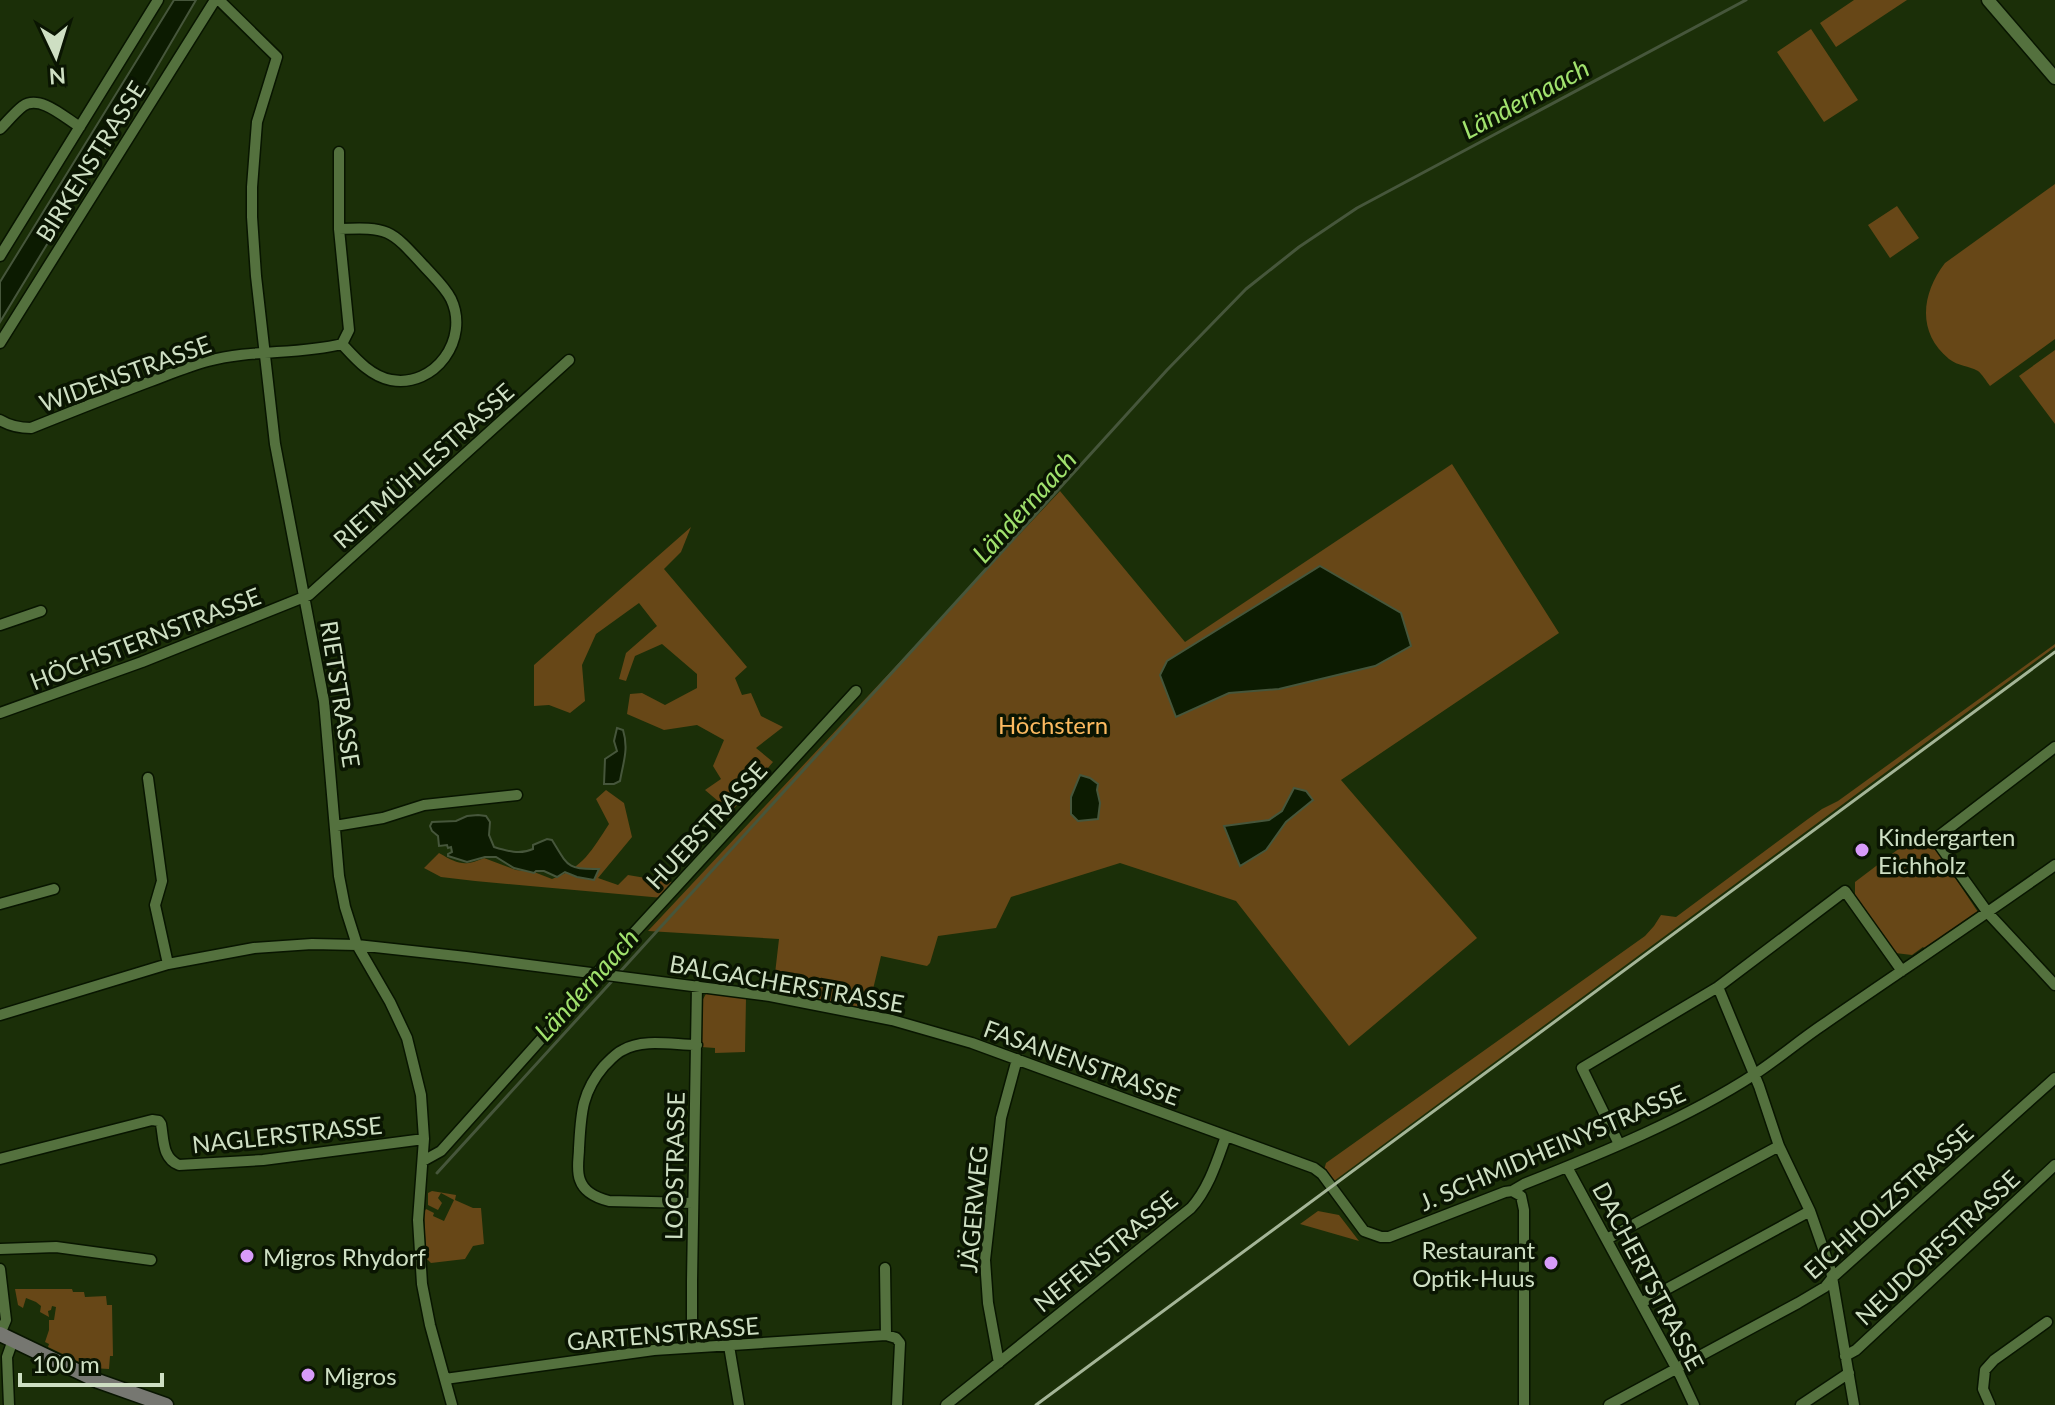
<svg xmlns="http://www.w3.org/2000/svg" width="2055" height="1405" font-family="Lato,sans-serif">
<style>
.green{fill:#674717}
.water{fill:#0c1b01;stroke:#46563b;stroke-width:2}
.lines{fill:none;stroke-linecap:round;stroke-linejoin:round}
.stream{stroke:#46563b;stroke-width:3}
.minor-casing{stroke:#081500;stroke-width:13}
.tertiary-casing{stroke:#081500;stroke-width:15}
.secondary-casing{stroke:#081500;stroke-width:17}
.minor{stroke:#54713e;stroke-width:10}
.tertiary{stroke:#54713e;stroke-width:12}
.secondary{stroke:#767771;stroke-width:14}
.rail{stroke:#a4b597;stroke-width:3}
.poi-dot{fill:#d79bf9;stroke:#0a1502;stroke-width:3}
.labels{text-anchor:middle;dominant-baseline:central;stroke-width:7;stroke-linejoin:round;paint-order:stroke}
.street-label{font-size:24px;fill:#cedfc3;stroke:#0a1502}
.park-label{font-size:24px;fill:#fcba60;stroke:#0a1502}
.poi-label{font-size:24px;fill:#cedfc3;stroke:#0a1502;text-anchor:start}
.water-label{font-size:26px;font-style:italic;fill:#a1e26d;stroke:#0a1502}
</style>
<rect width="100%" height="100%" fill="#1b2f08"/>
<path class="green" d="M1854 0H1907L1836 47 1820 23Z
M1811 29 1858 100 1824 122 1777 52Z
M2055 184V339L1990 386C1986 381 1982 374 1978 371 1969 366 1958 366 1949 359 1916 332 1922 293 1945 263Z
M1897 206 1919 238 1890 258 1868 225Z
M2055 350V424L2019 376Z
M1452 464 1559 633 1341 780 1477 938 1349 1046 1236 901 1120 863 1011 897 996 928 938 936 930 963 927 966 881 956 868 1010 773 991 779 939 648 931 1060 491 1185 642Z
M691 527 681 552 664 569 747 667 735 678 742 695 751 693 761 716 783 727 756 748 773 762 731 812 705 790 721 779 713 766 724 740 697 725 664 730 627 714 630 694 642 693 665 705 697 688V674L662 644 635 656 626 681 619 679 626 653 657 626 639 603 596 634 582 665 585 701 570 713 549 705 534 706V665Z
M2055 644V647L1334 1181 1324 1170 1326 1163 1645 936 1654 926 1661 915 1676 917 1808 819 1822 809 1838 801Z
M606 790 624 803 632 837 598 878 618 885 628 875 675 883 663 898 475 881 441 877 424 868 439 853C458 864 464 867 484 858L516 870 534 872 552 879C583 868 592 850 609 824L596 799Z
M1913 838 1931 842 1978 912 1925 949 1923 947 1912 955 1895 953 1855 896V882Z
M707 992 746 998 745 1052 715 1053V1048L701 1047 702 1001Z
M432 1191 456 1195 455 1200 473 1208H481L484 1244 473 1246 465 1259 431 1263 426 1258 424 1212 426 1209 434 1213 433 1216 444 1221 454 1200 441 1193 438 1198 442 1203 438 1210 428 1205V1193Z
M1318 1211 1339 1215 1359 1241 1300 1224Z
M15 1289H72L73 1292H84L85 1297 106 1296 107 1305H112L113 1356H110L109 1369 92 1368 48 1347 49 1344 45 1342 49 1330V1320H54L56 1307 52 1306 51 1310 48 1311 49 1317 40 1312 41 1306 36 1302 26 1298 23 1308 18 1305Z"/>
<path class="water" d="M174 0H196L148 82 109 142 0 322V282Z
M1320 566 1401 613 1411 646 1375 666 1279 689 1229 693 1176 717 1160 675 1167 661Z
M617 728 623 730C629 749 623 763 620 781L614 784H604L605 759 617 751 614 741Z
M1080 775 1090 778 1098 784 1097 790 1100 803 1098 819 1078 821 1071 814V797Z
M1294 788 1306 791 1313 800 1286 822 1266 850 1240 866 1224 826 1269 820 1282 811Z
M478 815 486 816 490 822 489 835 494 847C507 851 520 855 533 849V845L547 839 552 840C568 866 567 870 599 869L594 880 577 877 565 872 557 877 544 871H536L534 873 514 868 496 857H485L467 862 448 856V854L452 852 451 847 448 848 447 845 439 846 438 836 432 831 430 826 432 822 456 821 467 816Z"/>
<g class="lines">
<path class="stream" d="M618 974 1167 370 1246 289 1299 247 1357 208 1746 0
M437 1173 613 980"/>
<defs>
<path id="minor" d="M219 0 277 57 257 122 252 187V217L256 276 275 444 324 701 339 876 345 907 357 945 390 1002 407 1038 421 1095 424 1139 418 1220 422 1284 430 1325 452 1405
M0 129C7 122 15 112 23 106 40 94 65 118 80 127
M339 229V152
M0 256 158 0
M0 343 215 0
M0 420C10 426 19 428 31 428 71 412 111 396 151 381 170 374 189 366 208 361 252 349 298 355 342 344L349 330 339 229C389 227 390 229 424 266 433 276 445 287 451 299 470 339 435 388 391 380 370 376 355 358 342 344
M0 625 41 611
M0 713 142 662 309 595 569 360
M2055 747 1935 839 1988 913 2055 985
M148 778 162 881 155 905 168 964
M335 826 383 818 424 805 517 795
M0 904 54 889
M0 1015 168 964 254 948 312 944 357 945 466 957 770 996 892 1020 972 1043 1314 1168 1322 1174 1364 1231 1381 1237H1389L1505 1192 1512 1191 1524 1184C1600 1154 1686 1119 1755 1074 1778 1059 1800 1040 1824 1024 1901 971 1979 919 2055 865
M1619 1144 1582 1068 1718 987
M0 1159 152 1120 159 1121 161 1124C164 1140 162 1158 179 1165L263 1160 424 1139
M423 1161 441 1151 569 1008 597 973 856 691
M1567 1167 1680 1375 1694 1405
M1512 1191 1521 1196 1524 1210V1405
M693 1203 609 1201C597 1198 584 1192 580 1180 576 1170 579 1158 579 1148 581 1115 581 1093 604 1066 609 1061 616 1053 623 1050 643 1038 674 1045 697 1045
M1607 1239 1779 1146
M0 1249 56 1247 151 1260
M885 1268 886 1335
M0 1269 6 1320 0 1334
M1641 1303 1810 1211
M729 1346 739 1405
M692 1347V1281L697 986
M1845 1356 1856 1350 2055 1165
M999 1363 988 1303 985 1260 1001 1118 1017 1059
M445 1379 654 1350 886 1335 896 1338 900 1343 897 1405
M9 1405 7 1357 13 1340
M946 1405 1191 1208C1209 1188 1217 1161 1226 1136
M1609 1405 1798 1303 1825 1287 1833 1277 2055 1078
M1801 1405 1849 1373
M1854 1405 1831 1271 1810 1211 1779 1146 1759 1086 1718 987 1845 891 1902 971
M1990 1405 1983 1389 1985 1370 1994 1360 2047 1322"/>
<path id="tertiary" d="M1988 0 2055 78"/>
<path id="secondary" d="M0 1334 98 1381 166 1405"/>
</defs>
<use href="#minor" class="minor-casing"/>
<use href="#tertiary" class="tertiary-casing"/>
<use href="#secondary" class="secondary-casing"/>
<use href="#minor" class="minor"/>
<use href="#tertiary" class="tertiary"/>
<use href="#secondary" class="secondary"/>
<path class="rail" d="M1036 1405 2055 652"/>
</g>
<g class="poi-dot">
<circle cx="1862" cy="850" r="8"/>
<circle cx="247" cy="1256" r="8"/>
<circle cx="1551" cy="1263" r="8"/>
<circle cx="308" cy="1375" r="8"/>
</g>
<g class="labels">
<g class="street-label">
<text transform="translate(90 161) rotate(-58)">BIRKENSTRASSE</text>
<text transform="translate(125 373) rotate(-20)">WIDENSTRASSE</text>
<text transform="translate(423 465) rotate(-42)">RIETMÜHLESTRASSE</text>
<text transform="translate(145 638) rotate(-21)">HÖCHSTERNSTRASSE</text>
<text transform="translate(341 694) rotate(81)">RIETSTRASSE</text>
<text transform="translate(706 825) rotate(-47)">HUEBSTRASSE</text>
<text transform="translate(787 983) rotate(10)">BALGACHERSTRASSE</text>
<text transform="translate(1082 1062) rotate(20)">FASANENSTRASSE</text>
<text transform="translate(287 1134) rotate(-6)">NAGLERSTRASSE</text>
<text transform="translate(1552 1147) rotate(-23)">J. SCHMIDHEINYSTRASSE</text>
<text transform="translate(674 1166) rotate(-89)">LOOSTRASSE</text>
<text transform="translate(1888 1201) rotate(-42)">EICHHOLZSTRASSE</text>
<text transform="translate(973 1209) rotate(-85)">JÄGERWEG</text>
<text transform="translate(1937 1247) rotate(-43)">NEUDORFSTRASSE</text>
<text transform="translate(1105 1251) rotate(-39)">NEFENSTRASSE</text>
<text transform="translate(1649 1276) rotate(62)">DACHERTSTRASSE</text>
<text transform="translate(663 1333) rotate(-5)">GARTENSTRASSE</text>
</g>
<g class="park-label">
<text x="1053" y="724">Höchstern</text>
</g>
<g class="poi-label">
<text x="1878" y="836">Kindergarten<tspan x="1878" dy="28">Eichholz</tspan></text>
<text x="1535" y="1249" text-anchor="end">Restaurant<tspan x="1535" dy="28">Optik-Huus</tspan></text>
<text x="263" y="1256">Migros Rhydorf</text>
<text x="324" y="1375">Migros</text>
</g>
<g class="water-label">
<text transform="translate(1525 98) rotate(-28)">Ländernaach</text>
<text transform="translate(1024 506) rotate(-48)">Ländernaach</text>
<text transform="translate(586 984) rotate(-48)">Ländernaach</text>
</g>
</g>
<g transform="translate(56 56) rotate(176)" stroke="#0a1502" stroke-width="6" paint-order="stroke">
<path d="M0-6L14 30L0 20L-14 30Z" fill="#cedfc3"/>
<text y="-12" font-size="22" font-weight="bold" text-anchor="middle" fill="#cedfc3">N</text>
</g>
<path d="M20 1373v12h142v-12" fill="none" stroke="#cedfc3" stroke-width="4"/>
<text x="32" y="1373" font-size="24" fill="#cedfc3" stroke="#0a1502" stroke-width="6" paint-order="stroke">100 m</text>
</svg>
